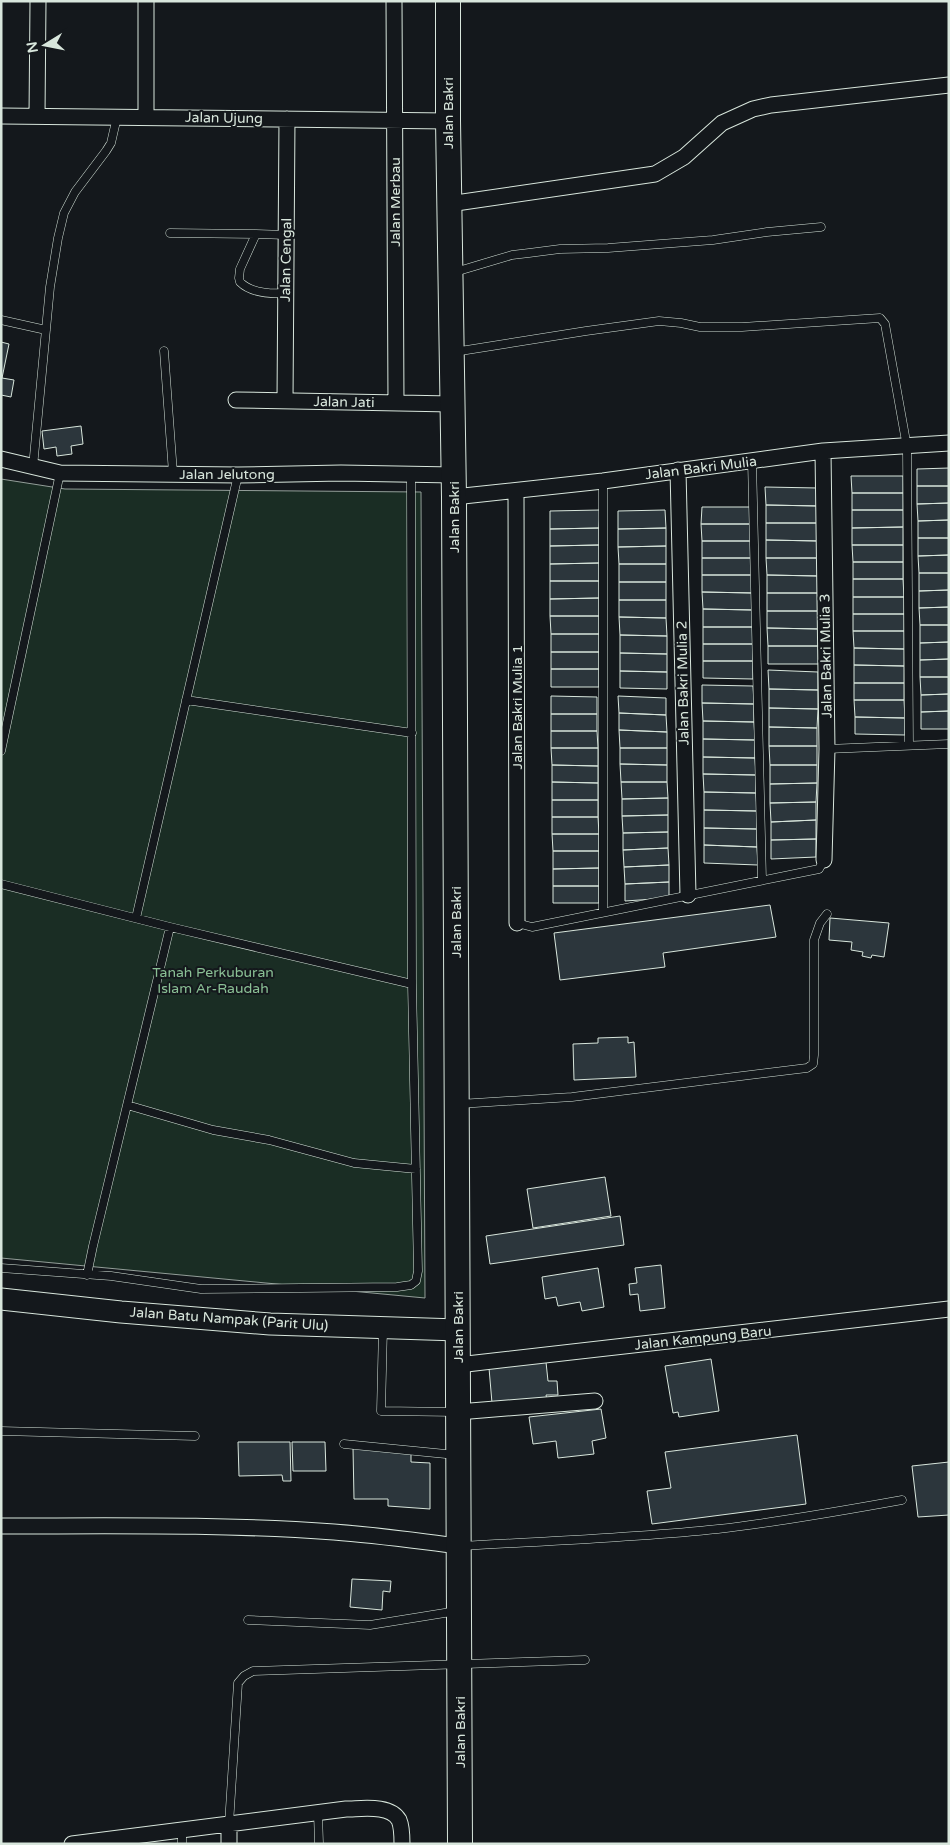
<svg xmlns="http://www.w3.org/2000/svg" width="950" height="1845" font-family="'Varela Round',sans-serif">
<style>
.green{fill:#1a2d24;stroke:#939e99}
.building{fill:#2c363c;stroke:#d8e6dc}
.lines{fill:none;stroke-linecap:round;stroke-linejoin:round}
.lane-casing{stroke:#d8e6dc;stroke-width:9}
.street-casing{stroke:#d8e6dc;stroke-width:17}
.secondary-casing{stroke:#d8e6dc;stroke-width:23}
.primary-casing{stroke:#d8e6dc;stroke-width:26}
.lane{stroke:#14181c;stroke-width:8}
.street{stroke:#14181c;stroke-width:15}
.secondary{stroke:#14181c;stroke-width:21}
.primary{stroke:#14181c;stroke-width:24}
.labels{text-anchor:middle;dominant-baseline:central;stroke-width:4;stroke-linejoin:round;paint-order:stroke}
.street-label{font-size:14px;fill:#d8e6dc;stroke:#14181c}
.park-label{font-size:14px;fill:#8ac095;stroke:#14181c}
</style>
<rect width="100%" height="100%" fill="#14181c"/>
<path class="green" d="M1 479 65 489 421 492 425 1298 1 1258Z"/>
<path class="building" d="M1 342 9 344 2 378 14 380 11 397 1 395Z
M81 426 83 444 71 446 72 454 57 456 56 447 44 449 42 431Z
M949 468V486H917V469Z
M851 476H903V493H852Z
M917 486H949V503L917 504Z
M765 487 818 488 819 506 766 505Z
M852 493H903V510H852Z
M949 503V520L918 521 917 504Z
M766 505 819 506V523H766Z
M702 507H753V524H701Z
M600 510 599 528 550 529V511Z
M665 510 666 528 618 529V511Z
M852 510H903V527L852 528Z
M949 520V538H918V521Z
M766 523H819V541L766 540Z
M701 524H753V541H702Z
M903 527V545H852V528Z
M599 528V545L550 546V529Z
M666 528V546L618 547V529Z
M918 538H949V555L918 556Z
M766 540 819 541V558H766Z
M702 541H753V558H702Z
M599 545V563L550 564V546Z
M852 545H903V562H853Z
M666 546V564H619L618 547Z
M949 555V573H919L918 556Z
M702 558H753V575H702Z
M766 558H819V576L767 575Z
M853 562H903V579H853Z
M599 563V581H550V564Z
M619 564H666V582H619Z
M919 573H949V590L919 591Z
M702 575H753V593L702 592Z
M767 575 819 576 820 593H767Z
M853 579H903L904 597H853Z
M550 581H599V598L550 599Z
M619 582H666V600H619Z
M949 590V607L919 608V591Z
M702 592 753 593V610L703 609Z
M767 593H820V611H767Z
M853 597H904V614H853Z
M599 598V616H550V599Z
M619 600H666V618L619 617Z
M949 607V625H920L919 608Z
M703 609 753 610V627H703Z
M767 611H820V629L767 628Z
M853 614H904V631H853Z
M550 616H599V634H551Z
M619 617 666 618 667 636 620 635Z
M920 625H949V642L920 643Z
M703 627H753V644H703Z
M767 628 820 629V646H768Z
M853 631H904V649L854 648Z
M551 634H599V652H551Z
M620 635 667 636V654L620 653Z
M949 642V659L920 660V643Z
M703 644H753V661H703Z
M768 646H820V664H768Z
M854 648 904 649V666L854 665Z
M551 652H599V669H551Z
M620 653 667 654V672L620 671Z
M949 659V677H920V660Z
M703 661H753V679L703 678Z
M854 665 904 666V683H854Z
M551 669H599V687H551Z
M768 670 818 672V690L769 689Z
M620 671 667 672V689L620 688Z
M920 677H949V694L921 695Z
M854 683H904V700H854Z
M702 685 753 686 754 704 702 703Z
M769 689 818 690V709L769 708Z
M949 694V711L921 712V695Z
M551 696 597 697V714H551Z
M618 696 666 698V715L619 713Z
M854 700H904L905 718 855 717Z
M702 703 754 704V722L703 721Z
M769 708 818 709 817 728 769 727Z
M949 711V729H921V712Z
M619 713 666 715 667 732 619 730Z
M551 714H597V731H551Z
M855 717 905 718V735L855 734Z
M703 721 754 722 755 740 703 739Z
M769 727 817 728V746H769Z
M619 730 667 732V748H620Z
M551 731H597L598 748H551Z
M703 739 755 740V758L703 757Z
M769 746H817V765H770Z
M551 748H598V766L552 765Z
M620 748H667V765L620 764Z
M703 757 755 758 756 775 703 774Z
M620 764 667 765V782H621Z
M552 765 598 766V783L552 782Z
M770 765H817V783L770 784Z
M703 774 756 775V793L704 792Z
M552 782 598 783V800H552Z
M621 782H667L668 798 622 799Z
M817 783 816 802 770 803V784Z
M704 792 756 793 757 811 704 810Z
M668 798V815L622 816V799Z
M552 800H598V817H552Z
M816 802V820L771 822 770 803Z
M704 810 757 811V829L704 828Z
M668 815V832L623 833 622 816Z
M552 817H598L599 834H552Z
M816 820V839L771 840V822Z
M704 828 757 829V847L704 845Z
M668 832V848L623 850V833Z
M552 834H599V851H553Z
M816 839V857L771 859V840Z
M704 845 757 847 758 865 704 863Z
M668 848 669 865 624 867 623 850Z
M553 851H599V868L553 869Z
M669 865V882L625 884 624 867Z
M599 868V886H553V869Z
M669 882V898L625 901V884Z
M553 886H599V903H553Z
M770 905 776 937 663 953 665 967 560 980 554 933Z
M830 918 889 923 884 957 872 955 871 958 862 956 863 952 851 950 852 942 829 940Z
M628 1037V1043L634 1042 636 1077 574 1080 573 1044 598 1043V1038Z
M605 1177 611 1216 533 1228 527 1189Z
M620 1216 624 1245 490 1264 486 1236Z
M661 1265 665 1308 640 1311 638 1294 630 1295 629 1284 637 1283 635 1268Z
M598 1268 604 1307 582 1311 580 1302 558 1306 556 1297 545 1299 542 1277Z
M711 1359 719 1411 679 1417 678 1412 673 1413 665 1366Z
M546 1362 548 1381H557L558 1395H546L547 1400 492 1403 489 1368Z
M601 1409 606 1438 592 1441 594 1454 558 1458 556 1441 533 1444 529 1417Z
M797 1435 806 1504 652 1524 647 1491 671 1488 665 1452Z
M238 1442H290L291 1481H283L282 1475 239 1476Z
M292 1442H325L326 1471H293Z
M353 1448 411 1451V1462L430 1463V1509L388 1506V1499H354Z
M949 1462V1515L918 1517 912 1466Z
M352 1579 391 1581 390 1592 383 1591 382 1610 350 1607Z"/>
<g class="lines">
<defs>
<path id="lane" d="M170 233 256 234
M455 272 512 255 529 253 560 249 608 248 713 240 767 232 821 227
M286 293C271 294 251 293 240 282L239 278 240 269 256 234 287 235
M1 320 46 330
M164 351 173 473
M454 352 586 331 659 321 681 323 700 327H742L880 318 885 324 907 447 909 745
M752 461 762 880
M33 467 50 287 58 238 64 213 75 192 106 151 111 143 117 117
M186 700 412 733
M827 749 949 744
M1 751 60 473
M1 884 170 927 412 984
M603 912V481
M136 918 238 475
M517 923 532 927 819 869 824 860
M459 1104 572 1097 807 1068 813 1064 814 1055V940L820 923 827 914
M127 1105 213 1130 269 1140 354 1163 416 1169
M1 1268 111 1276 201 1289 397 1287 411 1285 416 1281 418 1271 412 984 411 475
M87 1275 93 1246 170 927
M383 1328 381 1411 456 1412
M1 1431 195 1436
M344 1444 456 1455
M461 1546C547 1541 633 1538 718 1529 780 1522 841 1511 902 1500
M248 1620 370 1625 457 1611
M318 1813 319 1844
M229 1824 238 1683 244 1676 253 1671 585 1660
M182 1830V1844"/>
<path id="street" d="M394 1 396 403
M1 116 448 121
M37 116 38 1
M146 117V1
M449 204 655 174 684 157 722 123 753 109 771 105 949 85
M236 400 452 404
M285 401 287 119
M823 451 827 749 824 860
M1 459 60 473 238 475 341 473 454 475
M678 470 688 895
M516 491 517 923
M454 497 603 481 823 451 949 443
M458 1365 949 1309
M458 1412 595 1401
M1 1526C112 1526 224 1524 334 1532 376 1535 417 1541 459 1546
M229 1824V1844
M72 1844 346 1809C361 1809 390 1804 399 1820 402 1827 402 1836 402 1844"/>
<path id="secondary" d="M1 1299 121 1312 270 1324 458 1330"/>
<path id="primary" d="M448 1V121L454 497 460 1844"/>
</defs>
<use href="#lane" class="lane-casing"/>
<use href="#street" class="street-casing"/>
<use href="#secondary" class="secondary-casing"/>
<use href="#primary" class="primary-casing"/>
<use href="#lane" class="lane"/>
<use href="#street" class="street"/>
<use href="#secondary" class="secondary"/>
<use href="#primary" class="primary"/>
</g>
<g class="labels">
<g class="street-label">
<text transform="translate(448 113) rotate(-90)">Jalan Bakri</text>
<text transform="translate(224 118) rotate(1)">Jalan Ujung</text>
<text transform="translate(395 202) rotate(-90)">Jalan Merbau</text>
<text transform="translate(286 260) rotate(-89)">Jalan Cengal</text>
<text transform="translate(344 402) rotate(1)">Jalan Jati</text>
<text transform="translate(701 468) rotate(-7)">Jalan Bakri Mulia</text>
<text x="227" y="474">Jalan Jelutong</text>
<text transform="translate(454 517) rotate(-90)">Jalan Bakri</text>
<text transform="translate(826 656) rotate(-91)">Jalan Bakri Mulia 3</text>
<text transform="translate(683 683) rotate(-91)">Jalan Bakri Mulia 2</text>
<text transform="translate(517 707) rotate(-90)">Jalan Bakri Mulia 1</text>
<text transform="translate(456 922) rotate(-90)">Jalan Bakri</text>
<text transform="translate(229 1319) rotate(4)">Jalan Batu Nampak (Parit Ulu)</text>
<text transform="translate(458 1327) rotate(-90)">Jalan Bakri</text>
<text transform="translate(703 1338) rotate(-6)">Jalan Kampung Baru</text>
<text transform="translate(460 1732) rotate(-90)">Jalan Bakri</text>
</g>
<g class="park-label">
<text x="213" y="972">Tanah Perkuburan<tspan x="213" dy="16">Islam Ar-Raudah</tspan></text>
</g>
</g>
<rect width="950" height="1845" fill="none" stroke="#d8e6dc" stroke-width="5"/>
<g transform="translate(45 45) rotate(260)" stroke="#14181c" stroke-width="4" paint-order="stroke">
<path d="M0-4L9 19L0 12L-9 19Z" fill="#d8e6dc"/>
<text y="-8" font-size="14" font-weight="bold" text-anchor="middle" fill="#d8e6dc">N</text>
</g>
</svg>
